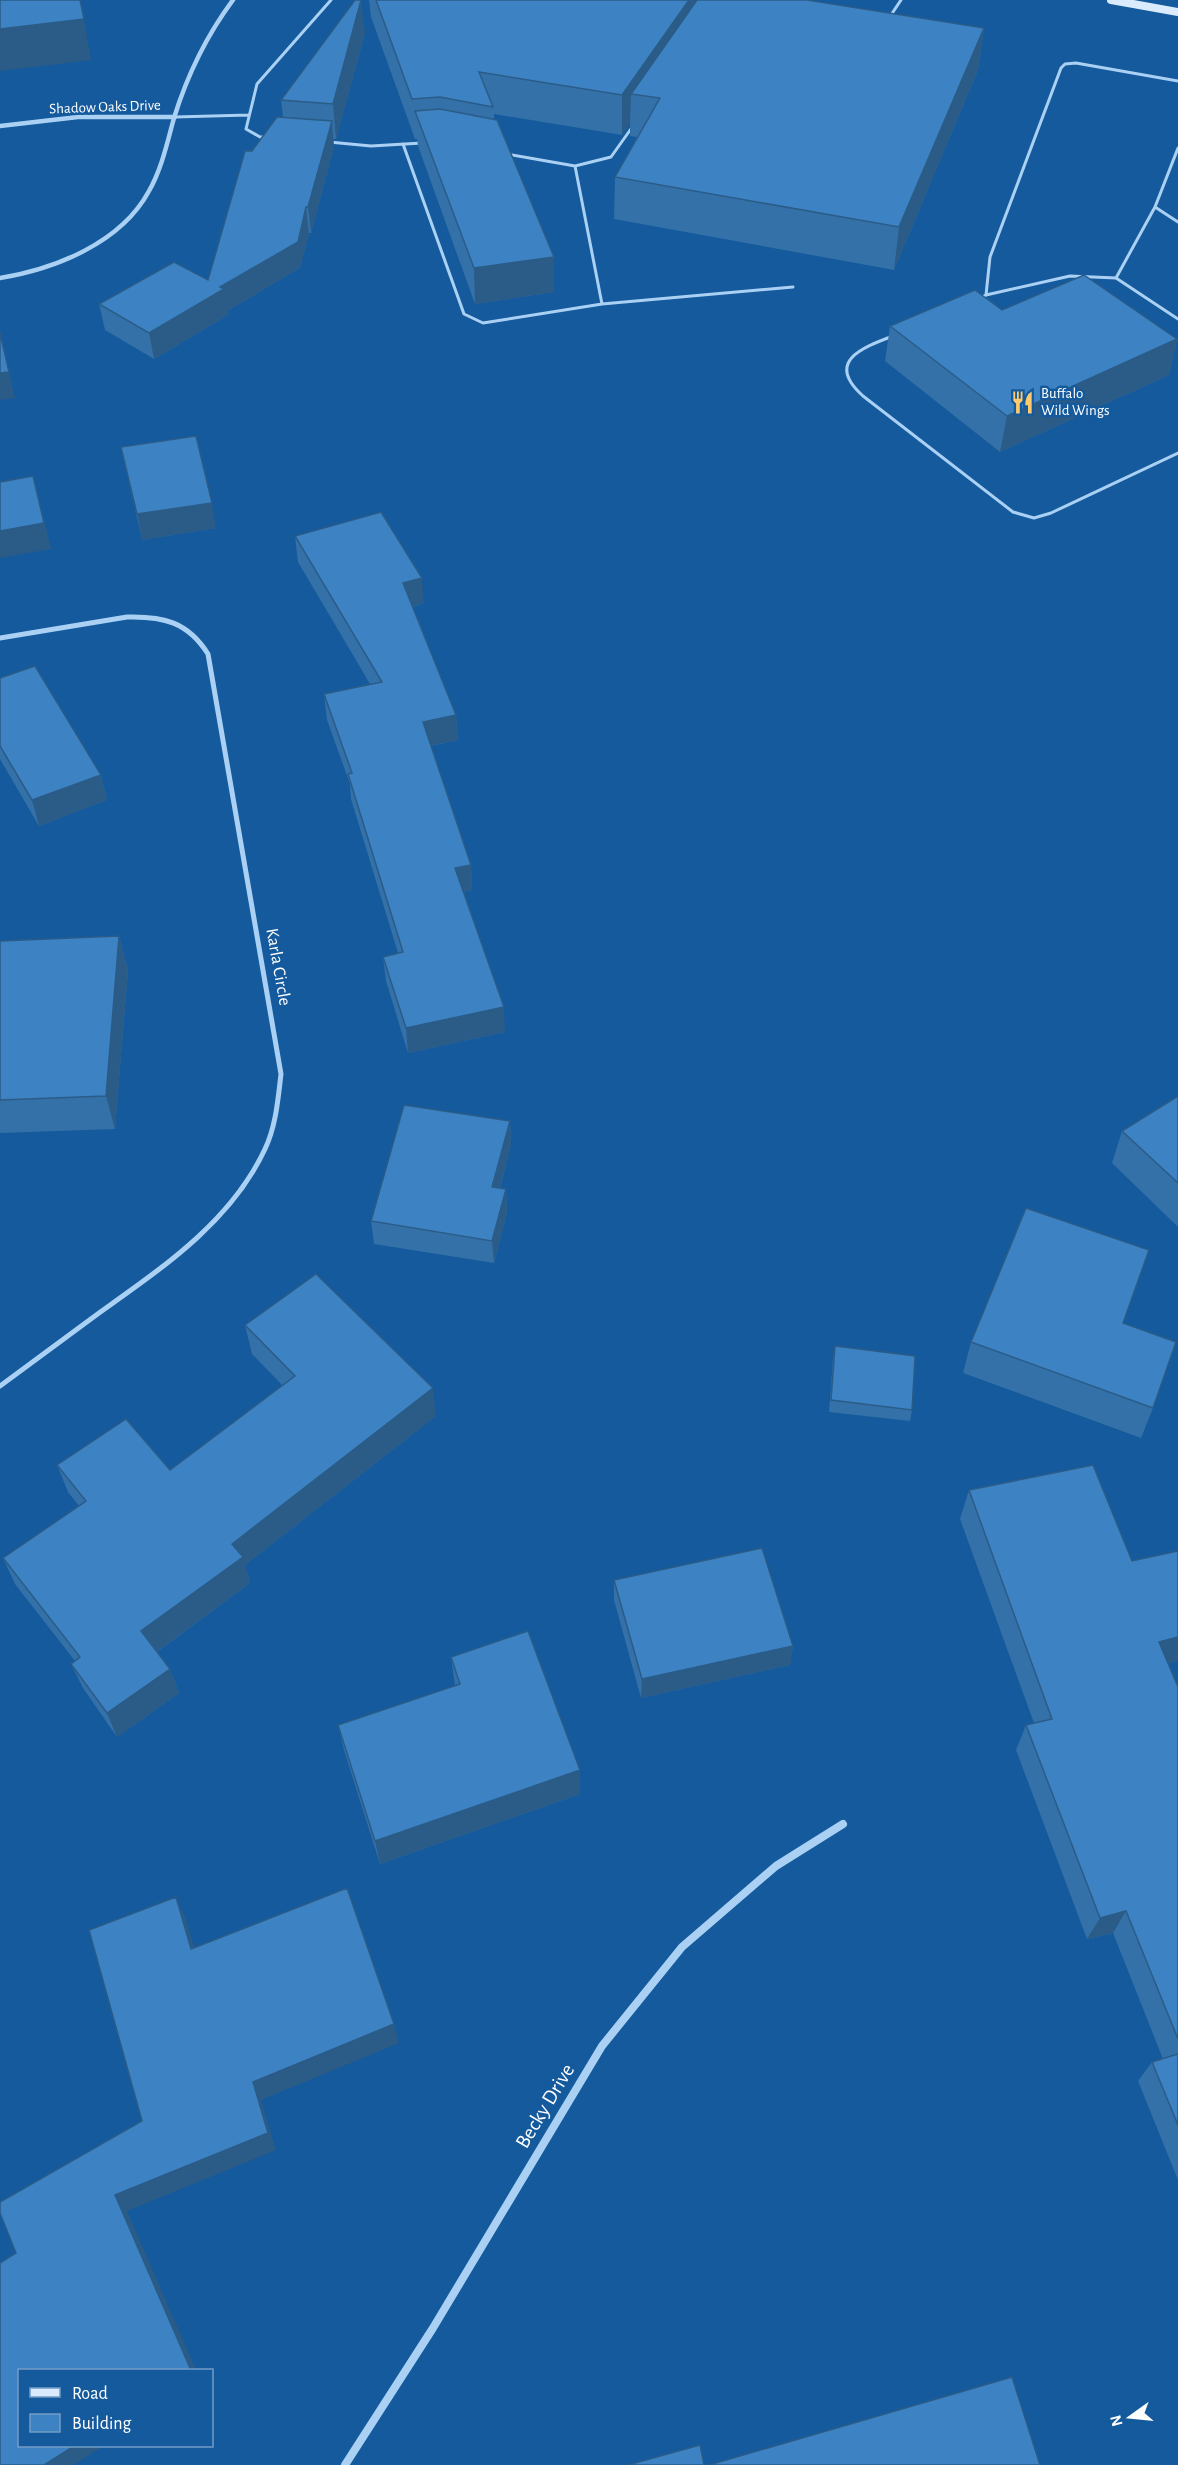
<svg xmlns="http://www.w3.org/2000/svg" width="1178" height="2465" font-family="'Alegreya Sans',sans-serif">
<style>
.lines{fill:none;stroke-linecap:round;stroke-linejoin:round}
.service{stroke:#aad1f4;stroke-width:3}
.minor-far2{stroke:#aad1f4;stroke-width:4.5}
.minor-far1{stroke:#aad1f4;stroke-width:5}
.minor{stroke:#aad1f4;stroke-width:8}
.secondary{stroke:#d9ebfd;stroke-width:8}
.wall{fill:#3471a8}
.shaded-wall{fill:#2b5c88}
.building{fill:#3d83c3;stroke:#2b5c88;stroke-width:1.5}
.labels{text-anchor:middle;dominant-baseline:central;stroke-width:5;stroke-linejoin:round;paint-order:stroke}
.far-street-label{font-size:15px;fill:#fff;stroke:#145a9d}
.far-poi-label{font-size:15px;fill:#fff;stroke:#145a9d;text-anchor:start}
.street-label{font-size:18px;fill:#fff;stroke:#145a9d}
.near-street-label{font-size:21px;fill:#fff;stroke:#145a9d}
</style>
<rect width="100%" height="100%" fill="#145a9d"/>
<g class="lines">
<path class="service" d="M889 18 901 0
M175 117 249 115
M267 137H260L246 129 257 84 331 0
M329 142 371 146 422 143
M403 144 464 314 483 323 602 304 793 287
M1178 148 1155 207 1178 222
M507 154 575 166 611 157 633 126
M575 166 602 304
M1116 278 1155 207
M986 295 1070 276 1116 278 1178 319
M978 299 986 295 990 257 1061 68 1065 64 1076 63 1178 81
M893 336C861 348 825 362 863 396L1013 512 1034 518 1051 513 1178 453"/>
<path class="minor-far2" d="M0 126 78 117H175
M0 278C55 269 121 243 149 191 162 168 167 143 174 118 187 76 207 35 233 0"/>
<path class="minor-far1" d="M0 638 127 617C163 616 188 622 208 654L281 1074C278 1099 276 1126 265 1149 231 1222 162 1268 99 1313 66 1337 33 1362 0 1386"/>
<path class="minor" d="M345 2465 433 2328 602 2046 682 1947 776 1866 843 1824"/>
<path class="secondary" d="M1111 0 1178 12"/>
</g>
<path class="wall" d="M369 0H807L984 28 978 70 894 270 614 219 615 177 637 137 630 136V123L622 135 494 114V119L554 292 475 304 418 146 417 139H415L371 17Z
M365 33 336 139H333L334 147 311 233H309L300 268 227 311 228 315 154 359 105 330 99 304 208 280 252 151 283 117 281 100Z
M1002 310 1177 339 1169 375 1000 452 885 361 890 326Z
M121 447 216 528 142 540Z
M295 536 424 603 413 607 456 715 458 740 431 746 471 865 472 890 463 892 505 1032 408 1053 386 981 383 957 398 953 351 799 350 784 327 720 324 694 370 684 298 562Z
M0 678 101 775 107 800 39 826 0 759Z
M119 936 128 970 115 1129 0 1133V941Z
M1178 1096V1227L1112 1163 1122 1131Z
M510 1121 511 1145 500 1189H506L507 1213 494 1263 374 1244 371 1221Z
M1123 1323 1153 1408 1141 1438 963 1373 971 1342Z
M245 1325 436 1416 245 1565 250 1583 157 1652 170 1669 179 1693 117 1737 83 1688 71 1664 75 1661 15 1584 3 1558 79 1506 68 1492 57 1465 170 1470 282 1385 252 1354Z
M835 1346 912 1410 910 1421 829 1412 833 1358Z
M969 1490 1132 1561 1178 1552V1661L1168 1663 1178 1687V2180L1138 2081 1152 2062 1163 2059 1113 1933 1087 1939 1016 1750 1026 1725 1034 1723 960 1519Z
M614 1580 793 1646 790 1665 641 1698 614 1600Z
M451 1657 580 1770V1794L380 1864 344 1750 338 1725 455 1686Z"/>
<path class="shaded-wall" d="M361 0 365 33 336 139 333 104Z
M689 0H699L631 94 630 123 622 135V95Z
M84 19 91 60 0 71V29Z
M984 28 978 70 894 270 899 227Z
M332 121 334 147 311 233 308 207Z
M306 207 309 233 300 268 227 311 228 315 154 359 149 333 220 287Z
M554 257V292L475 304 474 268Z
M1177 339 1169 375 1000 452 1007 416Z
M4 351 15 398 0 400V373Z
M40 502 51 549 0 558V531Z
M212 503 216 528 142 540 137 514Z
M422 578 424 603 405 609 403 583Z
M456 715 458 740 425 747 423 722Z
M101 775 107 800 39 826 32 800Z
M471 865 472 890 457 893 455 868Z
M119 936 128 970 115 1129 106 1096Z
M504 1007 505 1032 408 1053 406 1028Z
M510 1121 511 1145 494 1211 492 1187Z
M506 1189 507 1213 494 1263 492 1241Z
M433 1388 436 1416 245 1565 250 1583 151 1656 141 1631 232 1544Z
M1178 1637V1661L1146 1668 1159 1642Z
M793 1646 790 1665 641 1698 642 1679Z
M170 1669 179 1693 117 1737 107 1713Z
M580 1770V1794L380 1864 375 1841Z
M176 1897 186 1919 201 1970 191 1949Z
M1126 1911 1113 1933 1087 1939 1100 1918Z
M394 2024 399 2043 261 2100 276 2150 127 2211 196 2370H186L115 2195 253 2082Z
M76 2445H102V2447L74 2465H44Z"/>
<path class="building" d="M0 0H80L84 19 0 29Z
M355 0H361L333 104 281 100Z
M376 0H689L622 95 479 72 493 107 440 97 412 99Z
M697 0H807L984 28 899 227 615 177 660 98 631 94Z
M440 109 497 120 554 257 474 268 415 111Z
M277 117 332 121 308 207H306L298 242 220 287 224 289 149 333 99 304 174 262 208 280 245 151H252Z
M1084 275 1177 339 1007 416 890 326 975 290 1002 310Z
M0 333 9 372 0 373Z
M196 436 212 503 137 514 121 447Z
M33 476 44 523 0 531V482Z
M381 512 422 578 403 583 456 715 423 722 471 865 455 868 504 1007 406 1028 383 957 403 952 348 774 352 773 324 694 382 682 295 536Z
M35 666 101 775 32 800 0 746V678Z
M119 936 106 1096 0 1100V941Z
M1178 1096V1183L1122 1131Z
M404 1105 510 1121 492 1187 506 1189 492 1241 371 1221Z
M1026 1208 1149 1250 1123 1323 1176 1342 1153 1408 971 1342Z
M316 1274 433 1388 232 1544 243 1557 141 1631 170 1669 107 1713 71 1664 80 1657 3 1558 86 1501 57 1465 126 1419 170 1470 295 1376 245 1325Z
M835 1346 915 1356 912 1410 831 1400Z
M1093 1465 1132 1561 1178 1551V1637L1159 1642 1178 1687V2039L1126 1911 1100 1918 1026 1725 1052 1719 969 1490Z
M762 1548 793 1646 642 1679 614 1580Z
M528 1631 580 1770 375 1841 338 1725 460 1684 451 1657Z
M347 1888 394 2024 253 2082 268 2133 115 2195 190 2368 186 2370H20V2445H76L44 2465H0V2263L16 2253 0 2213V2202L142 2121 89 1930 176 1897 191 1949Z
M1178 2054V2125L1152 2062Z
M1012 2377 1040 2465H709Z
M700 2445 704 2465H628Z"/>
<defs>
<symbol id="restaurant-bare" viewBox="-9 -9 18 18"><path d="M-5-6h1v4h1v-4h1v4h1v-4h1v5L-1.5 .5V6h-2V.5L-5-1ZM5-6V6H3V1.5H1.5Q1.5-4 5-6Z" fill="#ffc96c" stroke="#145a9d" stroke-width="2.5" paint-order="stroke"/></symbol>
</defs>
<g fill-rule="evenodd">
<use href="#restaurant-bare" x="1006" y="386" width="33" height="33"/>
</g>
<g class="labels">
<g class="far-street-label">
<text transform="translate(105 107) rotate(-2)">Shadow Oaks Drive</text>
</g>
<g class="far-poi-label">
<text x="1041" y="393">Buffalo<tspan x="1041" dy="17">Wild Wings</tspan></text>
</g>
<g class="street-label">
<text transform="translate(278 967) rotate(80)">Karla Circle</text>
</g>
<g class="near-street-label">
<text transform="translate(545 2106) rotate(-59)">Becky Drive</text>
</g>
</g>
<rect x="18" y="2369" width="195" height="78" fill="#145a9d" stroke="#729cc4" stroke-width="1.5"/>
<rect x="30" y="2388" width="30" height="9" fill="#d9ebfd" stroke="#729cc4" stroke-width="1.5"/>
<text x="72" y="2399" font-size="18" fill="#ffffff">Road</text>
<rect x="30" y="2414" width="30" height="18" fill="#3d83c3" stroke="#729cc4" stroke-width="1.5"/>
<text x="72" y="2429" font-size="18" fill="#ffffff">Building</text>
<g transform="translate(1130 2417) rotate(255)" stroke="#145a9d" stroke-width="4.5" paint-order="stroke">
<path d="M0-4.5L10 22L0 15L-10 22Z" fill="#ffffff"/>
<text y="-9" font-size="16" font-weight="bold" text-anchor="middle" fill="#ffffff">N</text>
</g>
</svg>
